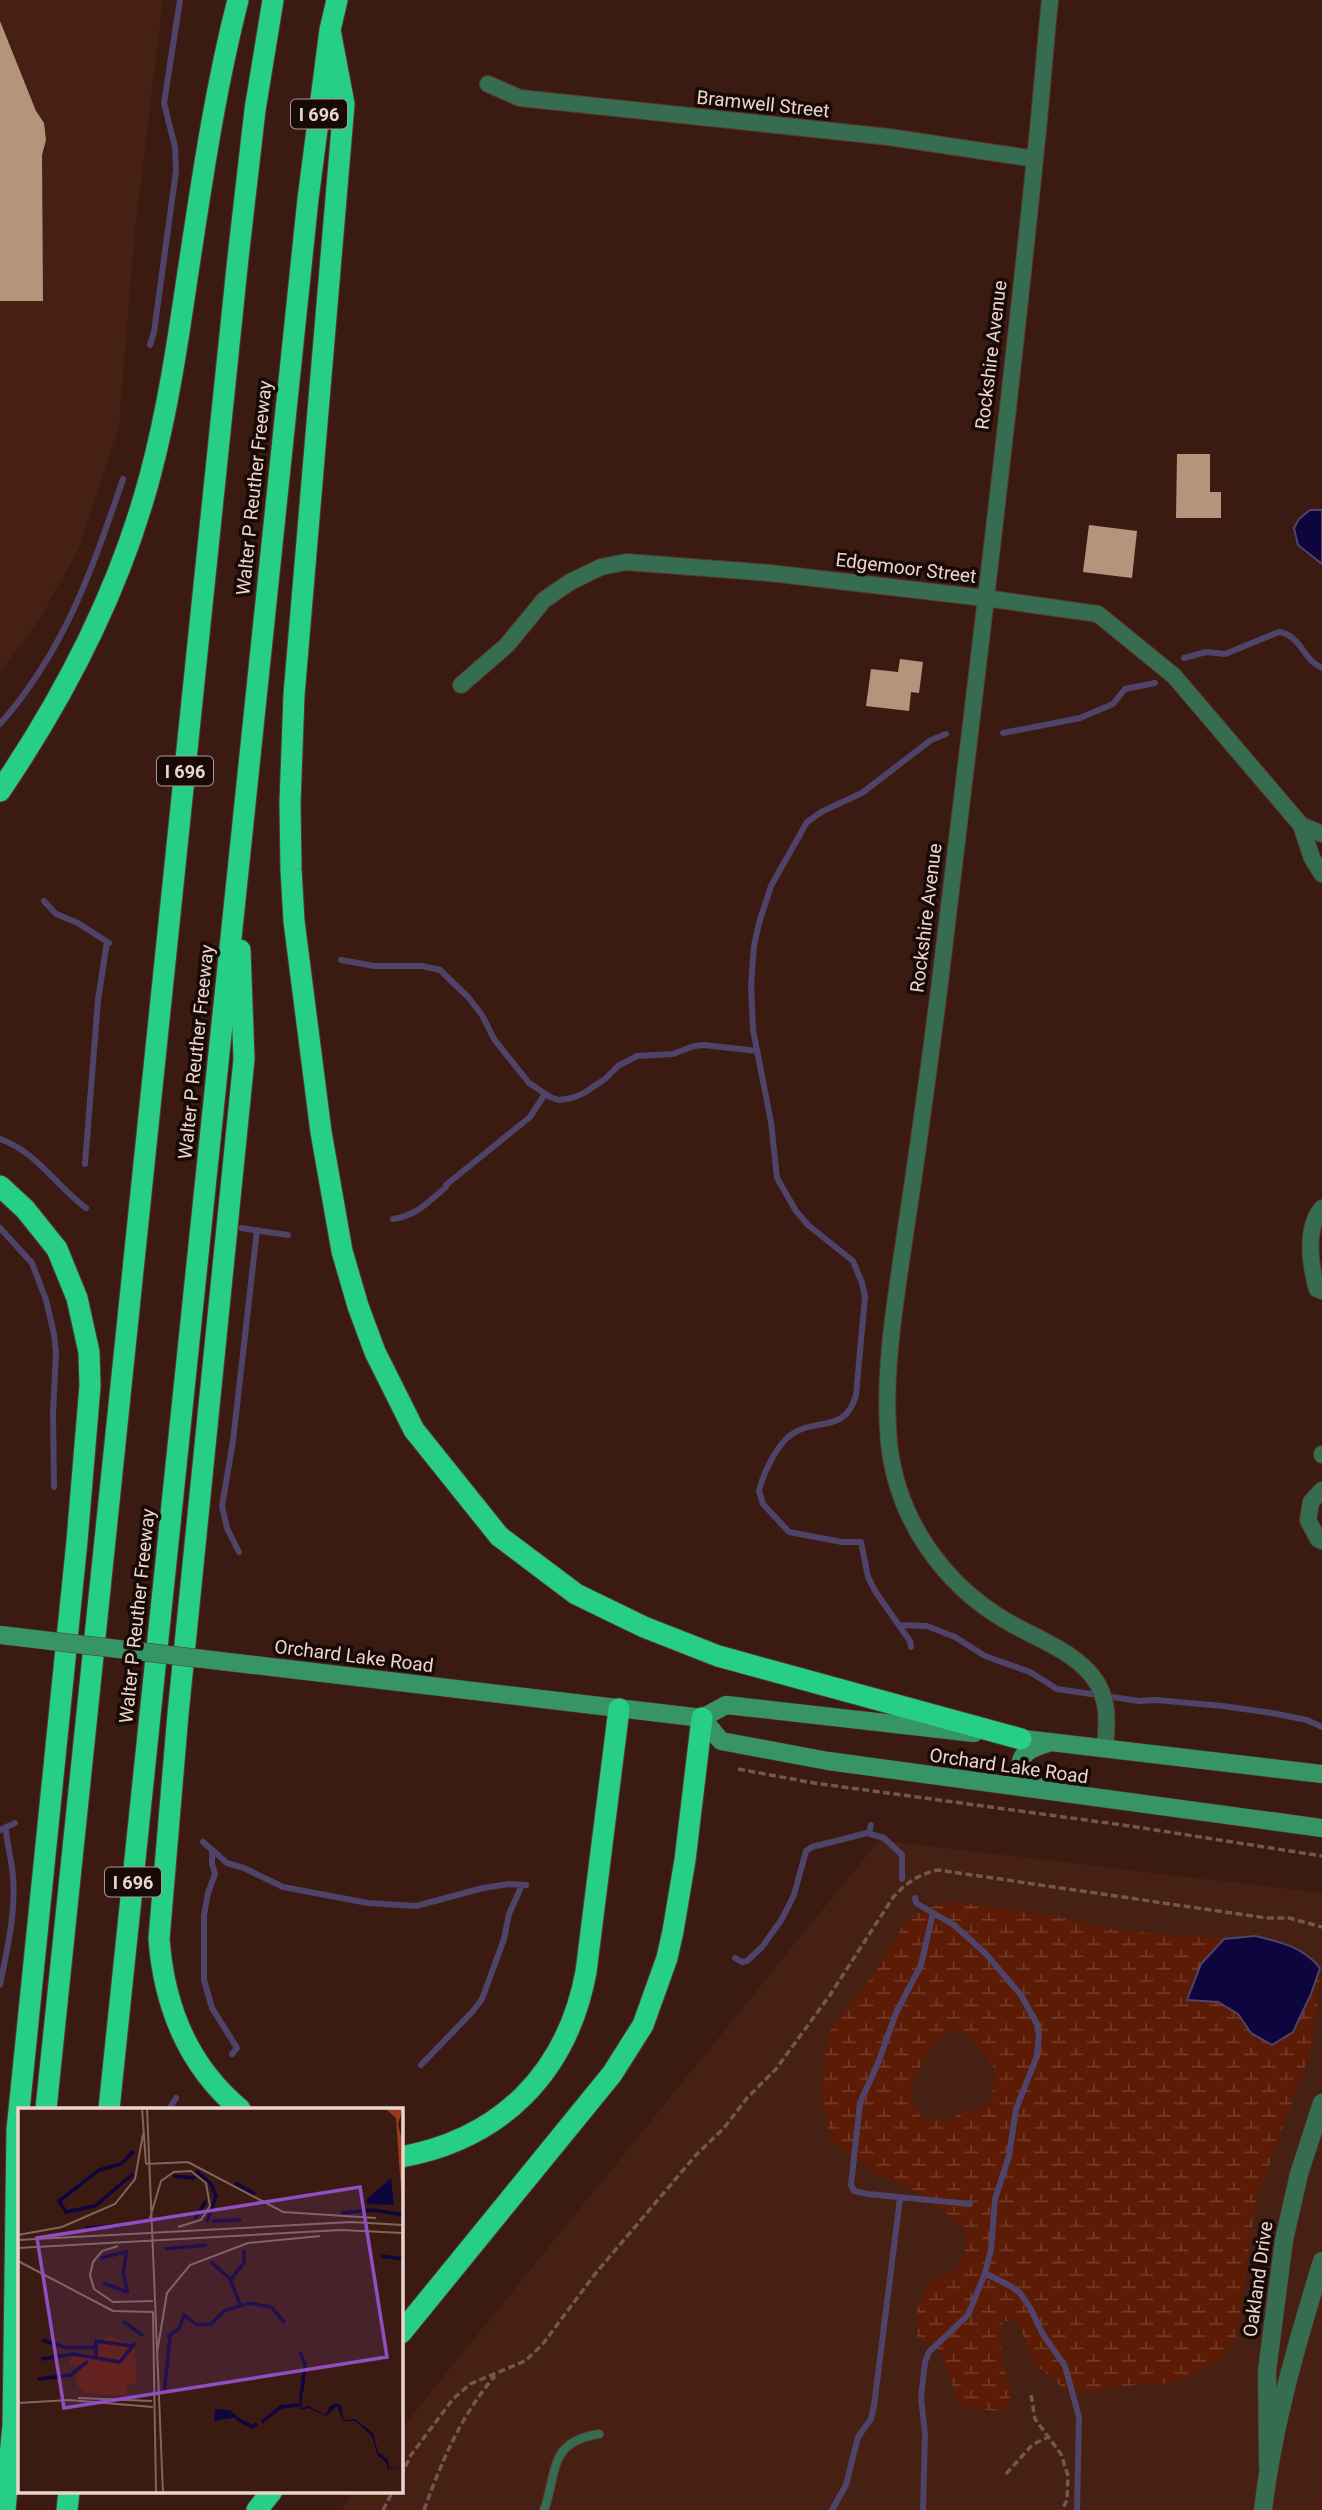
<svg xmlns="http://www.w3.org/2000/svg" width="1322" height="2510" font-family="Roboto,sans-serif">
<style>
.built{fill:#472014}
.wetland{fill:url(#wetland-marsh);fill-rule:evenodd}
.water{fill:#0e053e;stroke:#504369;stroke-width:2}
.lines{fill:none;stroke-linecap:round;stroke-linejoin:round}
.stream{stroke:#504369;stroke-width:6}
.building{fill:#b5947b}
.service-casing{stroke:#57392f;stroke-width:10}
.minor-casing{stroke:#57392f;stroke-width:18}
.tertiary-casing{stroke:#57392f;stroke-width:19}
.secondary-casing{stroke:#57392f;stroke-width:19}
.motorway-casing{stroke:#57392f;stroke-width:23}
.path{stroke:#73564d;stroke-width:3.5;stroke-dasharray:7 3.5;stroke-linecap:butt}
.service{stroke:#366c4f;stroke-width:8}
.minor{stroke:#366c4f;stroke-width:16}
.tertiary{stroke:#366c4f;stroke-width:18}
.secondary{stroke:#379466;stroke-width:18}
.motorway{stroke:#27ce86;stroke-width:21}
.secondary-bridge-casing{stroke:#57392f;stroke-width:19;stroke-linecap:butt}
.secondary-bridge{stroke:#379466;stroke-width:18}
.labels{text-anchor:middle;dominant-baseline:central;stroke-width:7;stroke-linejoin:round;paint-order:stroke}
.shield{fill:#180a06;stroke:#ac9892;stroke-width:2}
.shield-label{font-size:18px;font-weight:bold;fill:#ebd5ce}
.street-label{font-size:19px;fill:#ebd5ce;stroke:#180a06}
.inset-river{fill:none;stroke:#0e053e;stroke-width:3.5}
.inset-road{fill:none;stroke:#81655d;stroke-width:2}
.view{fill:#914ec2;fill-opacity:0.15;stroke:#914ec2;stroke-width:3.5}
.inset-edge{fill:none;stroke:#ebd5ce;stroke-width:3.5}
</style>
<defs>
<pattern id="wetland-marsh" width="20" height="14" patternUnits="userSpaceOnUse" patternTransform="scale(1.75)"><rect width="20" height="14" fill="#5b1b04"/><path d="M1 5h8M5 5V1M11 12h8M15 12V8" fill="none" stroke="#733b27"/></pattern>
</defs>
<rect width="100%" height="100%" fill="#3b1b11"/>
<path class="built" d="M0 0H163L135 230 119 425 79 548 40 618 0 673Z
M879 1840 1322 1893V2510H342L352 2491H401V2429Z"/>
<path class="wetland" d="M944 1902 966 1903 1063 1918 1116 1930 1224 1939 1201 1964 1218 2002 1238 2014 1251 2033 1293 2032 1311 1994 1320 1968 1317 2008 1310 2054 1256 2200 1236 2338 1219 2361 1173 2383 1119 2386 1092 2392 1064 2389 1036 2365 1015 2316 1001 2325V2359L1012 2393 1003 2412 960 2406 940 2350 917 2336V2311L930 2280C963 2270 965 2265 966 2231L945 2212 905 2185 876 2174 830 2138 821 2095 824 2063 830 2031 876 1971 908 1917ZM950 2029 969 2035 995 2069 994 2085 989 2103 979 2109 968 2110 946 2121 921 2118C918 2111 913 2104 912 2097 908 2079 937 2038 950 2029Z"/>
<path class="water" d="M1310 510H1322V564L1298 545 1294 528 1299 519Z
M1255 1936C1281 1942 1303 1947 1320 1968L1311 1994 1293 2032 1272 2045 1251 2033 1238 2014 1218 2002 1187 2000 1201 1964 1224 1939Z"/>
<g class="lines">
<path class="stream" d="M150 345 154 332 176 171 175 147 164 103 180 0
M1184 658 1206 652 1225 654 1279 632C1301 635 1303 660 1322 668
M0 724C65 650 92 570 123 479
M1003 733 1080 718 1113 704 1125 689 1155 683
M44 901 56 914 78 923 109 943
M341 960 374 966H422L440 970 468 997 482 1015 494 1039 529 1083 550 1097 559 1100 572 1098 584 1093 605 1079 618 1066 637 1056 673 1054 694 1046 704 1045 757 1051
M0 1139C36 1151 57 1187 86 1208
M85 1164 98 1000 107 942
M393 1219C418 1215 428 1202 446 1187V1185L530 1117 545 1094
M0 1228 32 1263 46 1300 54 1334 56 1353 53 1413 54 1487
M241 1228 288 1235
M239 1552 227 1528 222 1506 233 1441 257 1230
M900 1625 927 1626 955 1637 985 1656 1030 1672 1057 1689 1139 1701 1156 1700 1223 1706 1272 1713 1307 1720 1322 1727
M911 1647 910 1641 875 1591 868 1577 861 1542H842L789 1532 763 1504 759 1491C763 1474 774 1451 787 1438 813 1415 845 1436 856 1395L865 1297 862 1283 853 1261 808 1225 796 1211 777 1178 771 1122 753 1030 751 985 754 946 759 923 771 886 807 822 823 811 862 793 931 740 946 734
M0 1830 15 1823
M867 1833H869L871 1825
M203 1842 227 1863 244 1868 283 1887 368 1903 416 1906 483 1888 509 1884 526 1885
M212 1851V1864L215 1874 208 1893 204 1915V1980L212 2008 237 2048 232 2054
M915 1898 916 1903 954 1925 985 1953 1021 1995 1037 2024 1039 2035 1037 2056 1016 2109 1009 2156 995 2199 991 2250 985 2273 968 2315 929 2352 925 2362 921 2398 925 2434 923 2510
M933 1913 921 1965 896 2013 878 2063 860 2103 851 2185 854 2191 868 2194 970 2204
M735 1958 742 1962 747 1961 762 1947 782 1919 794 1895 806 1851 812 1847 867 1833 884 1838 902 1855V1879
M0 1985C7 1950 16 1913 13 1877 12 1861 7 1845 6 1829
M421 2065 473 2011 482 1999 504 1939 509 1914 522 1885
M169 2109 176 2098
M985 2273 1012 2287 1020 2293 1031 2309 1042 2333 1065 2366 1079 2417 1077 2510
M832 2510 846 2485 858 2437 871 2419 874 2406 900 2198"/>
</g>
<path class="building" d="M0 21 36 111 44 123 46 140 42 155 43 301H0Z
M1177 454H1210V492H1221V518H1176Z
M1089 525 1137 531 1132 578 1083 572Z
M900 659 923 662 919 693 911 692 909 711 866 706 871 669 898 672Z"/>
<g class="lines">
<defs>
<path id="service" d="M544 2510C558 2471 548 2442 599 2434"/>
<path id="minor" d="M1050 0C1045 46 1042 93 1037 139 1008 423 973 707 939 990 929 1067 919 1144 907 1221 897 1293 882 1369 889 1443 897 1518 942 1584 1008 1622 1036 1638 1073 1651 1093 1677 1110 1699 1107 1723 1105 1748
M488 84 520 98 889 137 1035 159
M461 685 507 645 544 600 570 582 601 567 626 562 770 573 985 598 1098 614 1174 676 1301 825 1312 858 1322 874
M1301 825 1322 834
M1322 1208C1305 1228 1310 1265 1317 1289L1322 1291
M1322 1454V1455
M1322 1490 1311 1502 1308 1520 1318 1539 1322 1541"/>
<path id="tertiary" d="M1268 2465 1267 2371 1284 2240 1299 2174 1322 2103
M1263 2510C1273 2424 1297 2343 1322 2261"/>
<path id="secondary" d="M254 1665 702 1718 726 1705 974 1733
M702 1718 721 1741 828 1761 1322 1828
M1008 1737 1322 1774
M1041 1789 1020 1774C1018 1752 1030 1749 1048 1743"/>
<path id="motorway" d="M330 30 344 104 294 695 290 803 291 869 294 921 321 1132 342 1251 358 1306 375 1352 414 1430 499 1536 576 1594 644 1627 718 1656 1021 1739
M0 791C66 694 120 589 150 476 168 409 178 340 188 272 202 181 215 89 238 0
M240 950 244 1059 178 1714 159 1939C164 2005 188 2066 240 2109
M0 1186 25 1209 57 1249 77 1298 89 1352 90 1386 77 1541 17 2130 13 2426
M46 2109 238 258 255 110 273 0
M109 2109 308 199 330 30 337 0
M401 2157C501 2139 567 2073 586 1972L619 1709
M401 2333 612 2074 643 2025 667 1958 673 1931 685 1860 702 1718
M5 2510 14 2414
M67 2510 69 2491
M257 2510 272 2491"/>
</defs>
<use href="#service" class="service-casing"/>
<use href="#minor" class="minor-casing"/>
<use href="#tertiary" class="tertiary-casing"/>
<use href="#secondary" class="secondary-casing"/>
<use href="#motorway" class="motorway-casing"/>
<path class="path" d="M738 1769 814 1783 1130 1826 1322 1856
M1031 2395 1035 2419 1061 2454 1068 2476 1067 2500 1062 2510
M1006 2474 1032 2445 1048 2437
M401 2476 411 2455 453 2399 470 2384 525 2361 542 2345 595 2274 696 2155 724 2128 747 2098 776 2069 830 1995 894 1896C908 1882 919 1874 938 1870L1266 1918H1289L1322 1927
M383 2510 393 2491
M424 2510C441 2463 461 2415 495 2376"/>
<use href="#service" class="service"/>
<use href="#minor" class="minor"/>
<use href="#tertiary" class="tertiary"/>
<use href="#secondary" class="secondary"/>
<use href="#motorway" class="motorway"/>
<defs>
<path id="secondary-bridge" d="M0 1635 254 1665"/>
</defs>
<use href="#secondary-bridge" class="secondary-bridge-casing"/>
<use href="#secondary-bridge" class="secondary-bridge"/>
</g>
<g class="labels">
<g class="shield">
<rect x="291" y="99.5" width="56" height="29" rx="5"/>
<rect x="157" y="756.5" width="56" height="29" rx="5"/>
<rect x="105" y="1867.5" width="56" height="29" rx="5"/>
</g>
<g class="shield-label">
<text x="319" y="114">I 696</text>
<text x="185" y="771">I 696</text>
<text x="133" y="1882">I 696</text>
</g>
<g class="street-label">
<text transform="translate(763 104) rotate(6)">Bramwell Street</text>
<text transform="translate(991 355) rotate(-83)">Rockshire Avenue</text>
<text transform="translate(254 488) rotate(-84)">Walter P Reuther Freeway</text>
<text transform="translate(906 568) rotate(7)">Edgemoor Street</text>
<text transform="translate(926 918) rotate(-83)">Rockshire Avenue</text>
<text transform="translate(196 1052) rotate(-84)">Walter P Reuther Freeway</text>
<text transform="translate(137 1616) rotate(-84)">Walter P Reuther Freeway</text>
<text transform="translate(354 1656) rotate(7)">Orchard Lake Road</text>
<text transform="translate(1009 1766) rotate(8)">Orchard Lake Road</text>
<text transform="translate(1258 2279) rotate(-82)">Oakland Drive</text>
</g>
</g>
<g transform="translate(18 2108)">
<rect width="385" height="385" fill="#3b1b11"/>
<path d="M367 0H385L380 16 385 37V110L378 10Z" fill="#983b1b"/>
<path d="M89 227 117 239 118 276H110L107 286 116 288 67 285 60 278 57 264 65 256 52 257V251L64 244 75 248Z" fill="#5b1b04"/>
<path d="M373 70 376 97 348 96 350 90ZM285 281 283 300 290 298 308 307 312 298 319 295 323 298 326 312 337 311 355 325 360 344 370 352 371 360 385 361H370L368 354 360 348 354 328 337 313H325L319 298 308 308 291 300 282 302 281 285ZM197 301 212 302 220 309 196 313Z" fill="#0e053e"/>
<path class="inset-river" d="M178 63 193 76 198 88 189 114M115 66 77 98 48 104 41 93 81 62 103 56 116 43M155 68 177 70M217 75 237 86M323 105 355 102 385 107M177 111 188 93M194 113 223 112M67 120 107 117M147 141 189 137M109 142 105 165 110 185M363 148 385 151M83 150 107 144M193 154 212 171 222 196M213 171 226 155V142M85 175 109 184M105 213 125 228M149 229 161 221 166 207 179 217 193 216 206 203 231 195 253 199 267 215M24 232 49 240 78 239M282 244 287 256 284 283M78 248V233L114 238M23 251 56 246 102 254 117 235M20 271 53 267 70 253M146 286 152 229M218 310 234 319 239 316M244 314 263 299 281 297"/>
<path class="inset-road" d="M124 0 128 56M129 0 145 385M128 56 170 54 265 104 358 110M132 110 143 73 156 64 173 63 188 75 192 98 183 112 160 119M0 127 44 119 97 96 117 71 125 26M0 132 333 114 385 117M100 138 84 143 75 154 72 167 76 181 95 194 135 193M0 140 323 122 385 125M0 153 95 203 135 204M135 204 138 385M139 245 149 185 172 157 230 135 302 128M60 290 134 293M0 295 51 292 135 299"/>
<path class="view" d="M342 79 369 249 46 300 19 130Z"/>
<rect width="385" height="385" class="inset-edge"/>
</g>
</svg>
